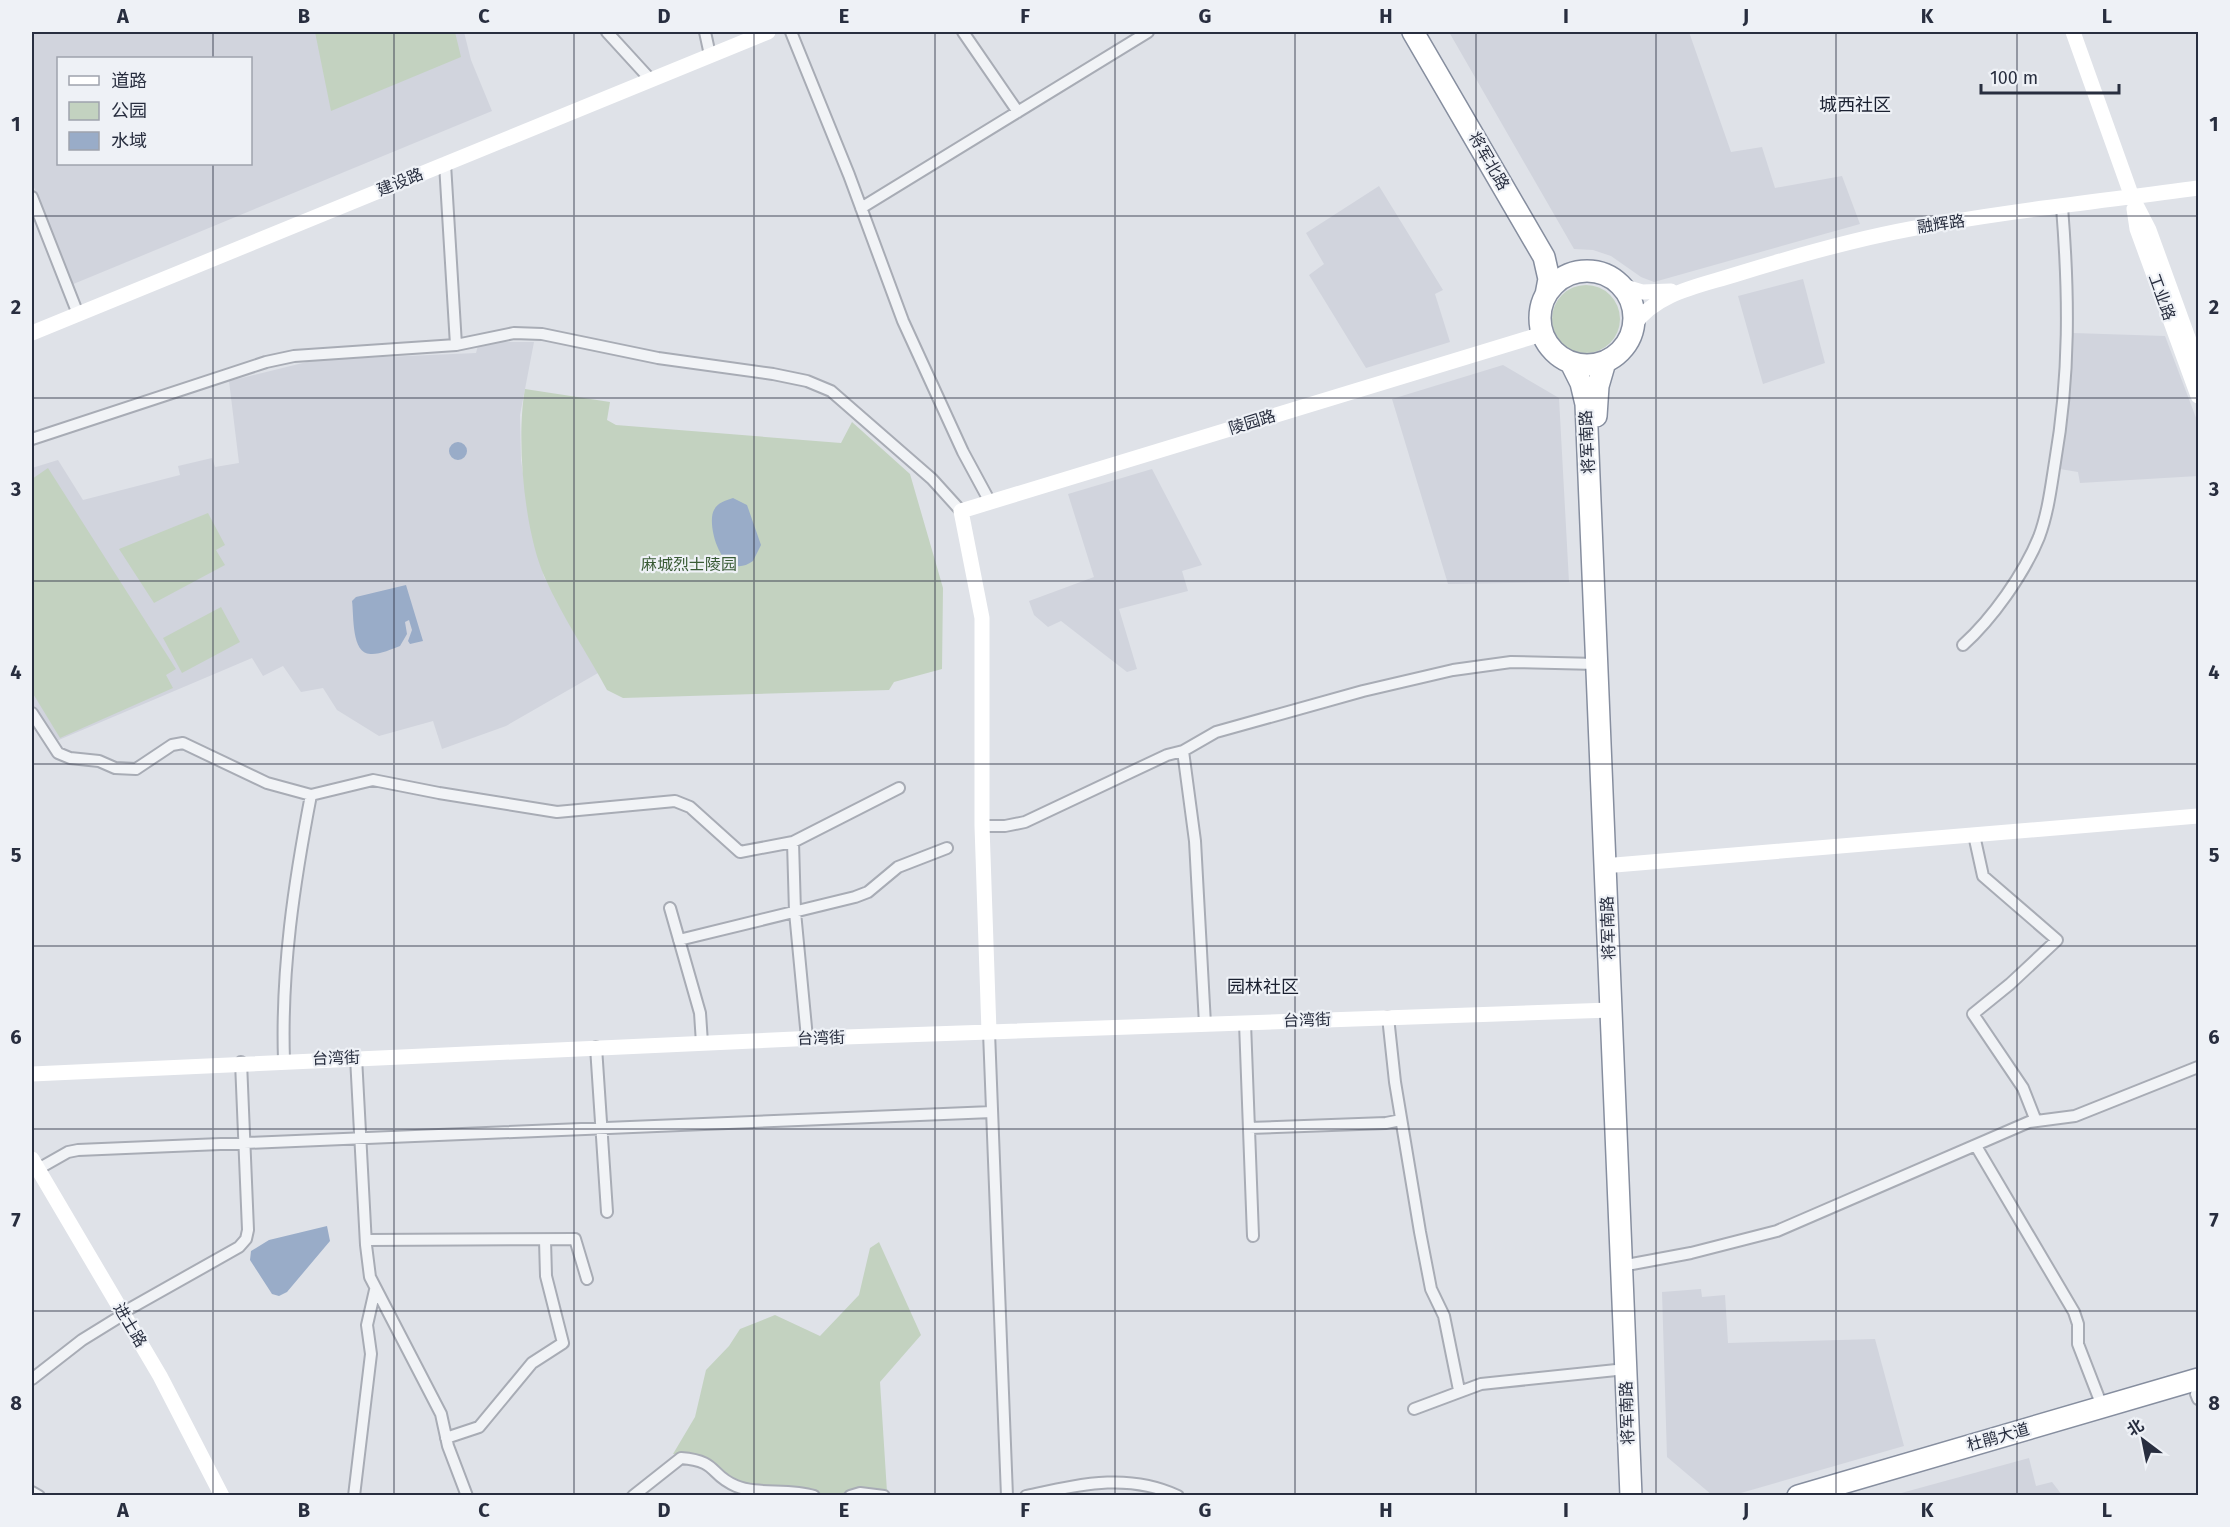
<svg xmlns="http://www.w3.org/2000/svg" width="2230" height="1527" font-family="'Fira Sans','Noto Sans SC',sans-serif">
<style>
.built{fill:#d1d4dd;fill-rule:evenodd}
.green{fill:#c3d2c0}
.water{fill:#99acc8}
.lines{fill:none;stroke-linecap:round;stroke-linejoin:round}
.street-casing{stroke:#a8acb5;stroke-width:14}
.highway-casing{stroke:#868e9f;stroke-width:24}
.street{stroke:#f1f3f6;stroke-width:10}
.secondary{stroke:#fff;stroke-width:15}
.highway{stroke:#fff;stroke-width:21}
.grid{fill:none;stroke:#282e3f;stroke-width:1.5;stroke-opacity:0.55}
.labels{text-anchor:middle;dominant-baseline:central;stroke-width:4.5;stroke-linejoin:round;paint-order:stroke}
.street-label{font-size:16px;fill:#282e3f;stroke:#eef1f6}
.park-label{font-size:16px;fill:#395b35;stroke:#eef1f6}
.neighbourhood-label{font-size:18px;fill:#1a2030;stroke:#eef1f6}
.neatline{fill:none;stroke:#282e3f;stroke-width:2}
.grid-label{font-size:20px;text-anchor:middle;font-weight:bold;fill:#282e3f}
</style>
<rect width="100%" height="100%" fill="#dfe2e8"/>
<path class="built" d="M32 32H464L471 60 492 111 71 285 32 182ZM58 58H250V164H58Z
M1449 32H1689L1731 152 1762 147 1775 188 1842 176 1860 224 1654 282 1641 277 1611 256 1593 250 1574 249Z
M1379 186 1443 290 1435 294 1450 342 1366 368 1309 275 1324 264 1306 233Z
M1803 279 1825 363 1763 384 1738 296Z
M2073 333 2165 336 2198 423V476L2080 483 2078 472 2060 469 2070 396Z
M479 342H534L520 415 521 460 530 522 544 577 598 673 506 726 442 749 433 721 379 736 337 710 323 688 301 692 283 666 263 676 252 658 54 742 32 706V468L58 460 83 500 180 475 178 466 212 458 215 467 239 463 229 381 315 360 476 353Z
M1503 365 1559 398 1569 582 1448 584 1392 399Z
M1152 469 1202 565 1182 571 1188 591 1119 609 1137 669 1127 672 1061 621 1048 627 1034 615 1029 601 1094 577 1068 494Z
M1701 1289 1702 1297 1725 1295 1728 1343 1875 1339 1904 1446 1734 1495H1712L1667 1457 1662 1292Z
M2029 1458 2036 1486 2052 1482 2062 1495H1894Z"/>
<path class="green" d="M315 32H455L461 57 331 111Z
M1552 319a34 34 0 1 1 68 0a34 34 0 1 1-68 0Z
M525 389 610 402 607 420 616 425 841 443 852 422 910 474 943 588 942 669 894 682 889 690 623 698 607 690C587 653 562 616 545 578 524 531 516 439 525 389Z
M48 468 176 669 166 675 173 688 60 738 32 692V479Z
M208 513 225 545 216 550 225 565 154 603 119 549Z
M221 607 240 642 182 673 163 638Z
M879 1242 921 1335 880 1382 887 1492 861 1489 841 1495 827 1496 797 1487 747 1486 733 1482 702 1455 673 1454 695 1417 706 1370 729 1346 740 1329 775 1315 820 1336 859 1295 870 1248Z"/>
<path class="water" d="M449 451a9 9 0 1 1 18 0a9 9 0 1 1-18 0Z
M733 498 747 505 761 545 753 561C721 584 706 523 714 510 718 502 725 501 733 498Z
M406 585 423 641 410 644 408 641 412 630 409 620 405 622 407 634 400 646C392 649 381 654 372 654 351 656 354 615 352 601L356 597Z
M327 1226 330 1241 287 1292 279 1296 272 1294 250 1260 251 1251 269 1240Z"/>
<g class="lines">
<defs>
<path id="street" d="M607 32 650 79
M705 32 710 55
M791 32 849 175 903 321 963 452 990 502
M963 32 1018 112
M445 164 456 345
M32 197 78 314
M861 208 1148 32
M32 439 266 362 294 356 456 345 514 333 542 334 658 358 773 374 807 381 831 391 932 479 961 511
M1963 645C1992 619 2024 574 2039 537 2048 513 2051 487 2055 462 2070 376 2069 294 2062 207
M32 713 58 753 70 758 99 761 115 768 136 769 172 745 183 743 267 783 311 795 373 780 439 793 557 812 675 801 690 807 740 852 793 842 899 788
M1183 751 1195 841 1205 1024
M982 826H1005L1025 822 1167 755 1183 751 1216 732 1363 691 1453 670 1511 662 1597 664
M1974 835 1983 876 2057 940 2010 984 1973 1014 2023 1088 2036 1121
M793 842 795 912 807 1038
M670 908 700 1013 702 1043
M679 940 855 897 868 892 898 867 947 848
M1388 1017 1395 1082 1420 1232 1431 1289 1444 1316 1459 1390
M1245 1023 1253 1236
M989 1032 1007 1496
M596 1047 607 1212
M356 1057 366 1245 370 1277 441 1414 448 1446 467 1496
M284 1060C281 970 294 883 311 795
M1249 1128 1386 1123 1401 1120
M1976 1146 2074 1312 2078 1324V1344L2102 1406
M38 1169 68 1152 78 1150 992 1112
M366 1240 575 1239 587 1279
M1632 1264 1691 1253 1777 1231 2029 1122 2075 1116 2198 1067
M122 1313 239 1247 246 1239 248 1230 241 1062
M32 1379 82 1340 116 1319
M2196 1394 2198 1399
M1414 1409 1481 1384 1626 1369
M446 1438 479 1427 532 1363 563 1343 546 1276 545 1240
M32 1492 39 1496
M354 1496 371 1354 367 1325 375 1290
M633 1496 681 1458C719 1461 709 1475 736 1486 757 1495 789 1488 814 1496
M850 1496 860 1493 884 1496
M1026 1496C1078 1485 1127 1472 1178 1496"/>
<path id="highway" d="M1413 32 1544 257 1549 279 1546 295
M1540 318a47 47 0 1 1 94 0a47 47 0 1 1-94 0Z
M1571 363 1581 383 1586 404 1631 1496
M1596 416 1598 386 1605 362
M1798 1496 2198 1379"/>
</defs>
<use href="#street" class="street-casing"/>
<use href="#highway" class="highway-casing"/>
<use href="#street" class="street"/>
<path class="secondary" d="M2073 32 2132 197 2149 230 2198 365
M2134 209 2137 229 2198 396
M1622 286 1642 292 1671 291
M1634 325C1656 293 1699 286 1734 275 1792 257 1850 240 1910 229 2005 211 2103 201 2198 188
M32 333 768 32
M1615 865 2198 816
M989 1032 982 826V618L961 511 1542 334
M32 1074 816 1038 1611 1010
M32 1159 160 1376 222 1496"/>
<use href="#highway" class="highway"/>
</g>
<path class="grid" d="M213 32V58M394 32V1496M574 32V1496M754 32V1496M935 32V1496M1115 32V1496M1295 32V1496M1476 32V1496M1656 32V1496M1836 32V1496M2017 32V1496M213 164V1496M32 216H2198M32 398H2198M32 581H2198M32 764H2198M32 946H2198M32 1129H2198M32 1311H2198"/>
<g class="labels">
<g class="street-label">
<text transform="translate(1489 161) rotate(60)">将军北路</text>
<text transform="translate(400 182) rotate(-22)">建设路</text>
<text transform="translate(1941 224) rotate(-8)">融辉路</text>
<text transform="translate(2162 297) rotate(70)">工业路</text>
<text transform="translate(1252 422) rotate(-17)">陵园路</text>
<text transform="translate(1587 442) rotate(-93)">将军南路</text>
<text transform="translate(1608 928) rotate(-92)">将军南路</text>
<text transform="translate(1307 1020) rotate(-2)">台湾街</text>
<text transform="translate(821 1038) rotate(-2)">台湾街</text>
<text transform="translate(336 1058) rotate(-2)">台湾街</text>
<text transform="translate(130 1325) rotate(59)">进士路</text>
<text transform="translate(1627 1413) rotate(-92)">将军南路</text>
<text transform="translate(1998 1437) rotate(-16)">杜鹃大道</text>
</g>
<g class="park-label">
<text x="689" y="564">麻城烈士陵园</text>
</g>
<g class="neighbourhood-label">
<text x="1855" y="105">城西社区</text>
<text x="1263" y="987">园林社区</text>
</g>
</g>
<rect width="2230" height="1527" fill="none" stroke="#eef1f6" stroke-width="66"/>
<rect x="57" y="57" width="195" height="108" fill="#eef1f6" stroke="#9fa3ad" stroke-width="1.5"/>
<rect x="69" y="76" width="30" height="9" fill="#ffffff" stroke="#9fa3ad" stroke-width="1.5"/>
<text x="111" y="87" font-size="18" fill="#282e3f">道路</text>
<rect x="69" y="102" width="30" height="18" fill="#c3d2c0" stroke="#9fa3ad" stroke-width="1.5"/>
<text x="111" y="117" font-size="18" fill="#282e3f">公园</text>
<rect x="69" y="132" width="30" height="18" fill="#99acc8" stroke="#9fa3ad" stroke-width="1.5"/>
<text x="111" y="147" font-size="18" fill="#282e3f">水域</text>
<g transform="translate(2143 1440) rotate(328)" stroke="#eef1f6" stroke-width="4.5" paint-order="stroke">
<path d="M0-4.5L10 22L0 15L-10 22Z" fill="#282e3f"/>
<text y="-9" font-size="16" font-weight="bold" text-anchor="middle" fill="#282e3f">北</text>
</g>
<path d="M1981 84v9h138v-9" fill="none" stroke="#282e3f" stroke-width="3"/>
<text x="1990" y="84" font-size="18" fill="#282e3f" stroke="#eef1f6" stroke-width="4.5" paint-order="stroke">100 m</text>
<rect x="33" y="33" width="2164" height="1461" class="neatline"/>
<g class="grid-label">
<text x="123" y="23">A</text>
<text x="304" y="23">B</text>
<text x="484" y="23">C</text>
<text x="664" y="23">D</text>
<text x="844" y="23">E</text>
<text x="1025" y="23">F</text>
<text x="1205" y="23">G</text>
<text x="1386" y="23">H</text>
<text x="1566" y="23">I</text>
<text x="1746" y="23">J</text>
<text x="1927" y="23">K</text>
<text x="2107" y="23">L</text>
<text x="16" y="131">1</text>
<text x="2214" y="131">1</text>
<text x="16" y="314">2</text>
<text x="2214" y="314">2</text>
<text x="16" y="496">3</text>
<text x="2214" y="496">3</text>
<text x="16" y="679">4</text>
<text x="2214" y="679">4</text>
<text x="16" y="862">5</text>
<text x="2214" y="862">5</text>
<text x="16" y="1044">6</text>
<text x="2214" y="1044">6</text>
<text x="16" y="1227">7</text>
<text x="2214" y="1227">7</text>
<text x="16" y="1410">8</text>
<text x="2214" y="1410">8</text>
<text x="123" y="1517">A</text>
<text x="304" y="1517">B</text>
<text x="484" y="1517">C</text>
<text x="664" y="1517">D</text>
<text x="844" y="1517">E</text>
<text x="1025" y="1517">F</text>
<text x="1205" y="1517">G</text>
<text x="1386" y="1517">H</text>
<text x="1566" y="1517">I</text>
<text x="1746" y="1517">J</text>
<text x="1927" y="1517">K</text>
<text x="2107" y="1517">L</text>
</g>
</svg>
